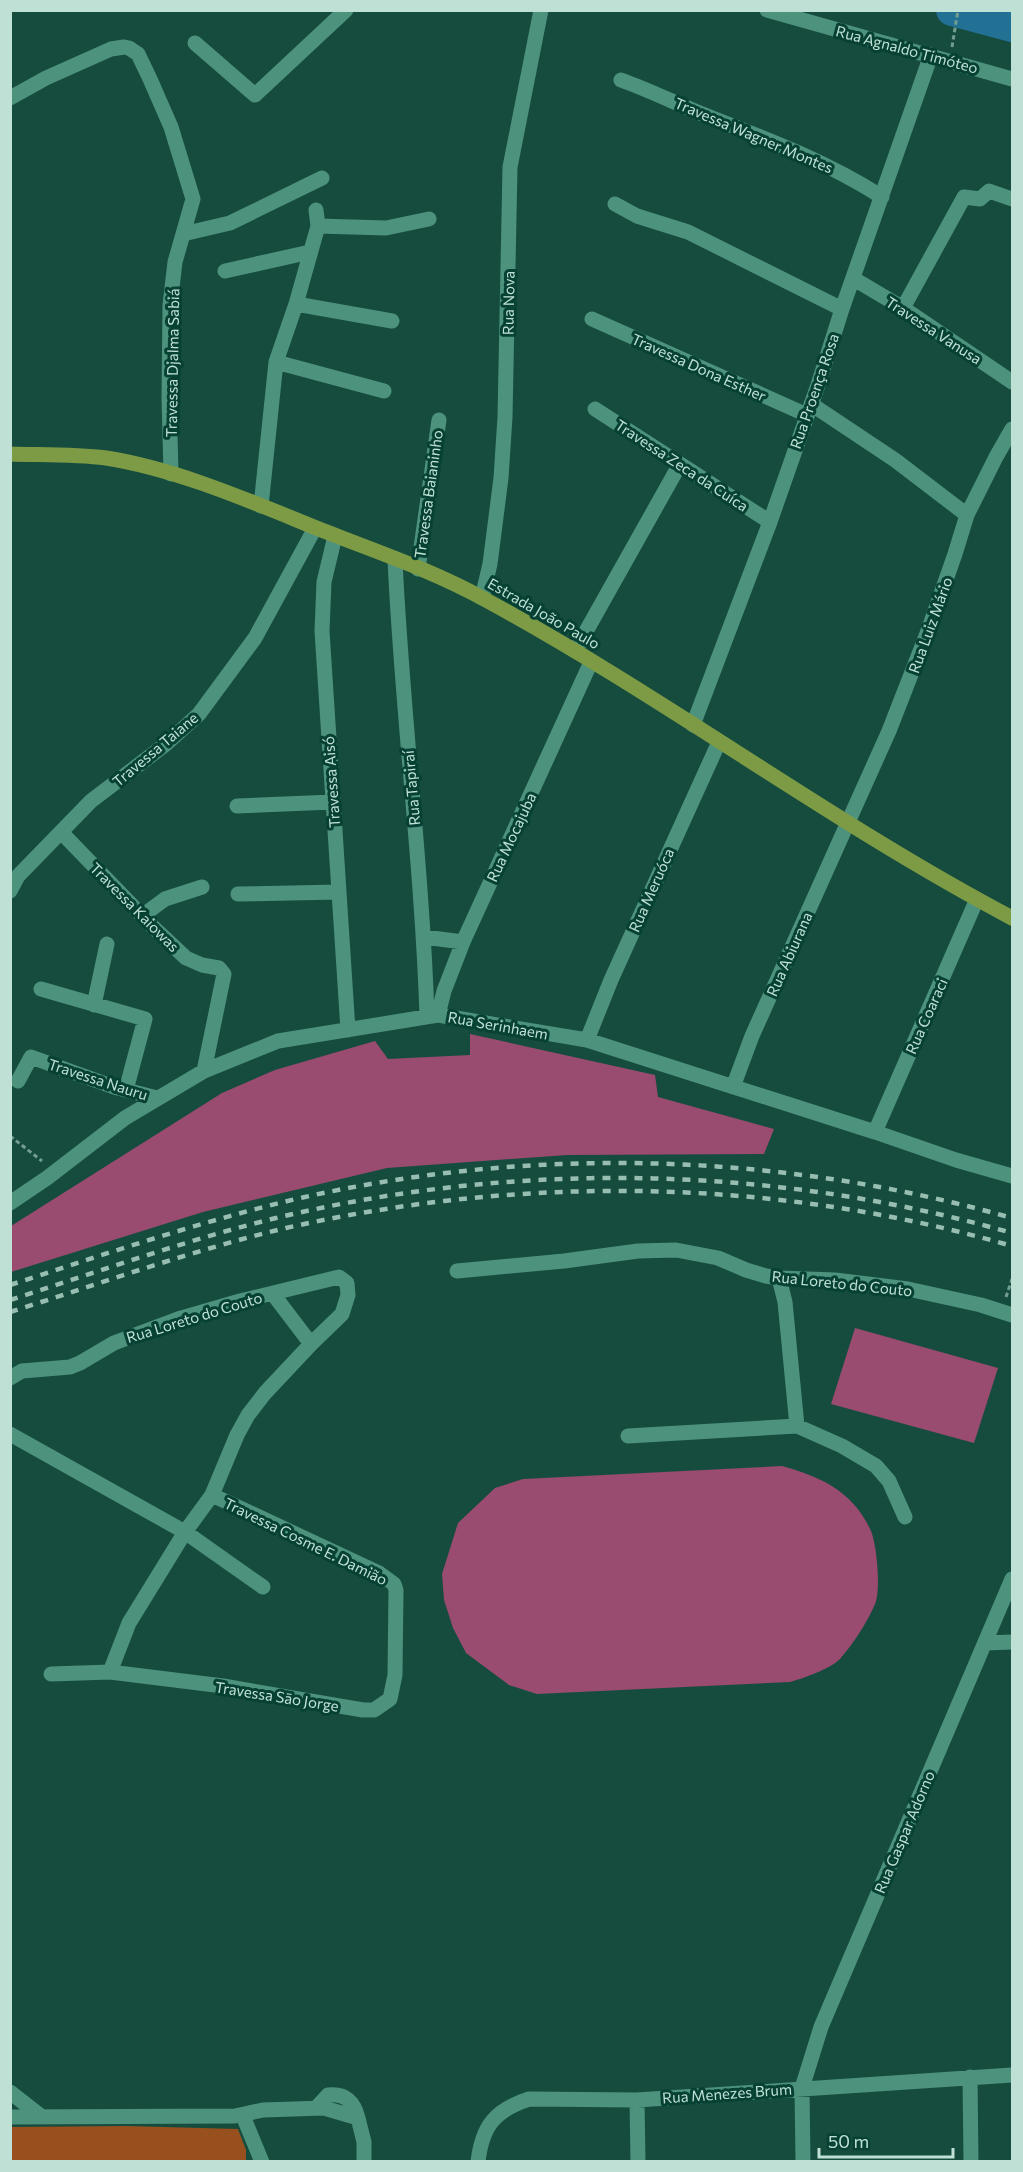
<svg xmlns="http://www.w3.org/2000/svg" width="1023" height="2172" font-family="Commissioner,sans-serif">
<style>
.green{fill:#994b70}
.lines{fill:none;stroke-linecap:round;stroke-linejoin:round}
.river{stroke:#227093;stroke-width:32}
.building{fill:#98501e}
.path{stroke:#729d90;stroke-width:3;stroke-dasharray:4.5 3;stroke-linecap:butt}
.minor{stroke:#4d927d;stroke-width:15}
.major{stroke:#7d9b45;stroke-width:15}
.rail{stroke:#97beb1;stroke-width:4.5;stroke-dasharray:8 8;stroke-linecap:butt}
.labels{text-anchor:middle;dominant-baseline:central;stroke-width:6;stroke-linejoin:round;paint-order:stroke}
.street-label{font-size:15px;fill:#bfe1d5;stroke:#064133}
</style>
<rect width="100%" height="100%" fill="#164c3e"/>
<path class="green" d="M470 1034 655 1075 658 1097 774 1129 764 1154 567 1155 387 1168 203 1212 11 1272V1226L222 1093 275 1070 375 1041 388 1059 470 1055Z
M855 1328 998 1368 974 1443 831 1404Z
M782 1466C810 1474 838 1484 857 1508 862 1514 868 1524 871 1531 877 1546 881 1590 875 1604 867 1623 853 1644 840 1659 830 1669 804 1678 790 1682L537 1694 509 1685 466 1653 453 1628 444 1600 442 1574 458 1523 495 1488 523 1479Z"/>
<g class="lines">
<path class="river" d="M952 10 1012 26"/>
</g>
<path class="building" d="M127 2126 238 2129 246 2150V2162H10V2127Z"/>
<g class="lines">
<path class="path" d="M952 47 958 10
M10 1136 42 1161
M1006 1297 1012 1279"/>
<path class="minor" d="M767 10 1012 79
M195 43 255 95 346 10
M621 80C649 90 675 103 702 114 764 138 826 161 882 197
M10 98 46 78 111 49 124 47 129 48 138 54 150 79 171 127 193 199 175 262 170 305 169 397 171 474
M615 204 637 216 688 232 842 309
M318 226 386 228 429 219
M183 234 230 223 322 178
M225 271 310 252
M854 279 903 308 1012 382
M296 304 392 321
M903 308 964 197 980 199 989 191 1012 199
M592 319 807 415
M276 362 384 391
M811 404 895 460 967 515
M595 409 770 522
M261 506 276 362 296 304 318 226 316 210
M335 536 324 582 322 631 348 1030
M395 560C402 712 422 864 427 1016
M418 569 439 420
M482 598 490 564 501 478 505 417 510 167 541 10
M575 651 680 464
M693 725 770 522 818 385 842 309 931 55
M237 806 333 802
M61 832 153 927 186 958 202 965 219 968 224 974 204 1071
M10 891 18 876 91 801 166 744 199 714 255 638 315 528
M238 894 339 892
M142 916 165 899 202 887
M424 937 463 942
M41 989 145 1019 126 1090
M94 1005 107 944
M438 1015 444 991 463 942 591 662
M587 1040 611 980 719 742
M18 1081 31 1057 114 1087 157 1098
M733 1087 752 1036 889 731 928 631 955 554 967 515 996 457 1012 429
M875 1132 977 899
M10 1203 47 1178 125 1118 204 1071 278 1041 438 1015 587 1040 875 1132 956 1160 1012 1176
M457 1271 564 1261 638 1251 676 1250 718 1258 746 1270 766 1276 779 1278 835 1280 908 1289 981 1305 1012 1315
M779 1278 785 1302 797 1426
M273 1294 311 1344
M10 1378 22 1371 70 1367 80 1363 114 1343 178 1319 240 1301 339 1277 347 1283 348 1295 342 1314 311 1344 265 1393 248 1415 237 1435 212 1495 185 1532 129 1623 110 1672
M10 1434 185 1532 263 1587
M628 1436 797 1426 842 1446 876 1466 889 1481 905 1517
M985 1643 1012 1642
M51 1674 110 1672 223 1686 363 1710H374L390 1699 395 1675 396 1590 394 1584 379 1573 212 1495
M970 2077 971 2162
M10 2092 42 2117
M637 2100 638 2162
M316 2108 328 2095C345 2093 354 2102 358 2118
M243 2116 262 2162
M10 2117 235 2116 263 2110 324 2108 358 2118 364 2142V2162
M478 2162C482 2126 495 2110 529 2099L637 2100 1012 2075
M803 2162 802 2088 821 2027 1012 1579"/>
<path class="major" d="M10 454C42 455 75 454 106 458 177 469 252 502 319 529 374 551 432 570 484 599 665 697 830 822 1012 918"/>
<path class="rail" d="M10 1285C105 1254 199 1222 296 1199 531 1145 780 1152 1012 1218
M10 1300C98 1272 186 1240 276 1218 517 1160 774 1165 1012 1233
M10 1312C102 1283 193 1250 286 1228 525 1174 777 1178 1012 1246"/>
</g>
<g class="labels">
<g class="street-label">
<text transform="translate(907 49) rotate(15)">Rua Agnaldo Timóteo</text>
<text transform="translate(754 135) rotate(23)">Travessa Wagner Montes</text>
<text transform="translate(508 303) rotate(-89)">Rua Nova</text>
<text transform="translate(934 330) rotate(33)">Travessa Vanusa</text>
<text transform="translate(172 363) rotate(-89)">Travessa Djalma Sabiá</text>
<text transform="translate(699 367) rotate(24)">Travessa Dona Esther</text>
<text transform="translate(814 391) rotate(-71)">Rua Proença Rosa</text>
<text transform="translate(682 465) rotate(33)">Travessa Zeca da Cuíca</text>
<text transform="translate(428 494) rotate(-82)">Travessa Baianinho</text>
<text transform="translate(544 613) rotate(30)">Estrada João Paulo</text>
<text transform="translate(930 625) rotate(-70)">Rua Luiz Mário</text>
<text transform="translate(155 749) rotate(-40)">Travessa Taiane</text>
<text transform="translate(331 782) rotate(-94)">Travessa Aisó</text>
<text transform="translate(411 788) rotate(-95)">Rua Tapiraí</text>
<text transform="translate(511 837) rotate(-65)">Rua Mocajuba</text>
<text transform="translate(651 890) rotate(-66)">Rua Meruóca</text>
<text transform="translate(135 907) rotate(45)">Travessa Kaiowas</text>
<text transform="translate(789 954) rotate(-66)">Rua Abiurana</text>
<text transform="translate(926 1016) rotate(-66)">Rua Coaraci</text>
<text transform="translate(498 1025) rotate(10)">Rua Serinhaem</text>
<text transform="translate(98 1079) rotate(18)">Travessa Nauru</text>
<text transform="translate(842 1283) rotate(6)">Rua Loreto do Couto</text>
<text transform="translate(194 1317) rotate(-17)">Rua Loreto do Couto</text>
<text transform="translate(306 1541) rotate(26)">Travessa Cosme E. Damião</text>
<text transform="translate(277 1696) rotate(9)">Travessa Sāo Jorge</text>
<text transform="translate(904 1832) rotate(-67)">Rua Gaspar Adorno</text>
<text transform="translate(727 2093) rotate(-4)">Rua Menezes Brum</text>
</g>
</g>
<rect width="1023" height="2172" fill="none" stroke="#bfe1d5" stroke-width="24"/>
<path d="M819 2148v9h134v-9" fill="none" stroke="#bfe1d5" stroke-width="3"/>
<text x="828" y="2148" font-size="18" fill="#bfe1d5" stroke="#064133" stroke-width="4.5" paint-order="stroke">50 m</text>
</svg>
